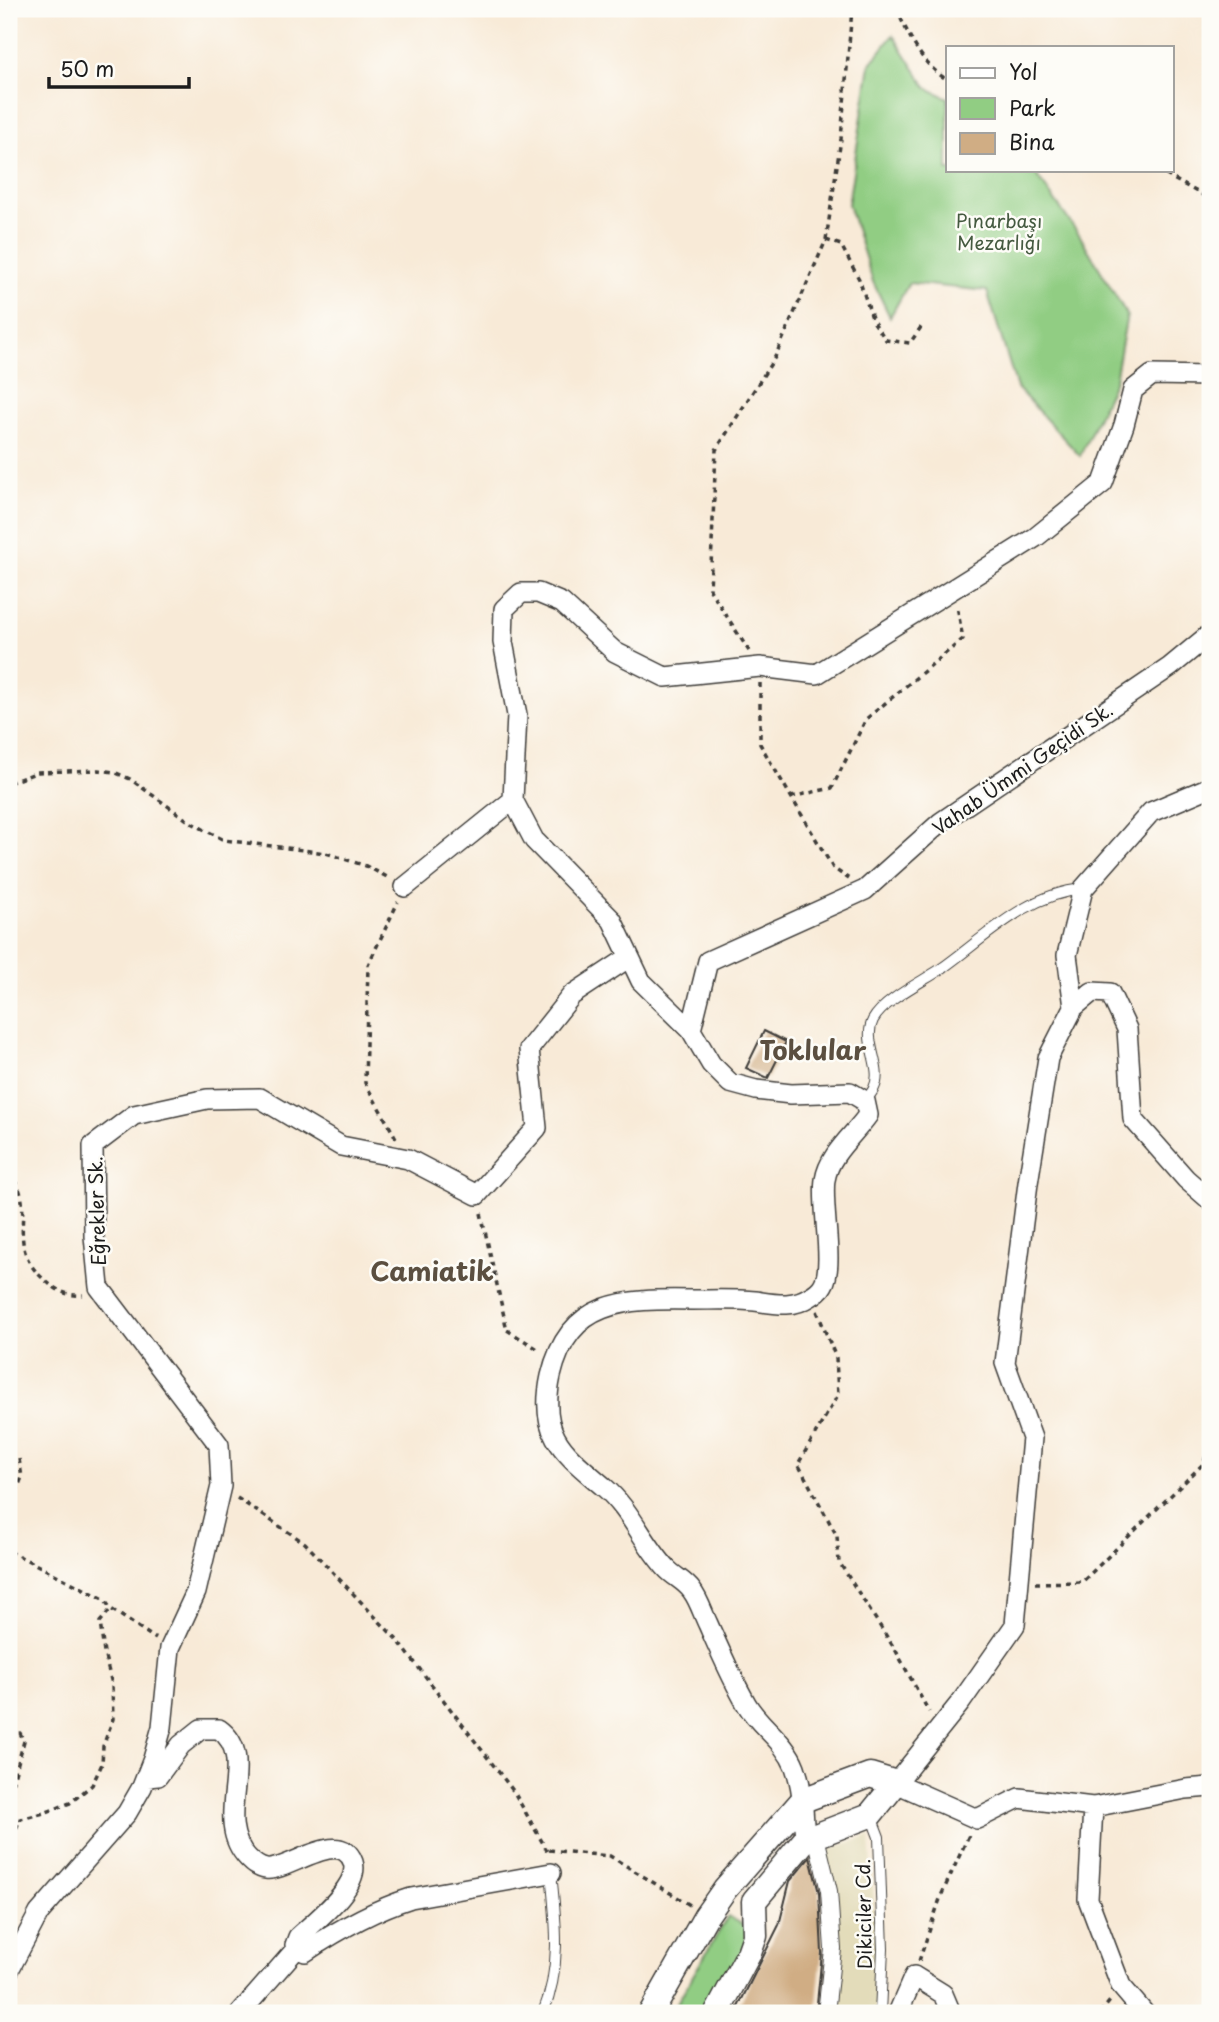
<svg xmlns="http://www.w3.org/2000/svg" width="1219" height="2022" font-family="'Playpen Sans',sans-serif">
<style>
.built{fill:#e3dcba}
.green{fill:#91cd83;stroke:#567450;stroke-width:2}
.building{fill:#d0ad84}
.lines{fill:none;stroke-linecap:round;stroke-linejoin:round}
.service-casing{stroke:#3d3b38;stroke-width:12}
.pedestrian-casing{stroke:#3d3b38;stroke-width:18}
.minor-casing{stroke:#3d3b38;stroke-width:22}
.tertiary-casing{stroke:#3d3b38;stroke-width:27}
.path{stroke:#3d3b38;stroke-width:3.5;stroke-dasharray:5 5;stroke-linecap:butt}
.service{stroke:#fff;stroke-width:10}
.pedestrian{stroke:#fff;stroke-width:16}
.minor{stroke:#fff;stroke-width:19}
.tertiary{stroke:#fff;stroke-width:24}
.labels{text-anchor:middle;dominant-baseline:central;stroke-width:5;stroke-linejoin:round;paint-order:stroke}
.park-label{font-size:19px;fill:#455a40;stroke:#fdfcf7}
.street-label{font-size:19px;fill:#1c1c1c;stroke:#fdfcf7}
.district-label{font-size:26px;font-weight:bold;fill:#5b4f40;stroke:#fdfcf7}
</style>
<rect width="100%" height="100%" fill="#fdfcf7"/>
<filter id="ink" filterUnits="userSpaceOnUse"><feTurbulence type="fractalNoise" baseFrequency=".0143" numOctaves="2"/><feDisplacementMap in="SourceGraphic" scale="14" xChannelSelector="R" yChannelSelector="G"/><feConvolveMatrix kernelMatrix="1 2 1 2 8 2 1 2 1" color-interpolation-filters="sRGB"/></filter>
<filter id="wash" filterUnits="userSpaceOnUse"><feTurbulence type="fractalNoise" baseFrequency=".00686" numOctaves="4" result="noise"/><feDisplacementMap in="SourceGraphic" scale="28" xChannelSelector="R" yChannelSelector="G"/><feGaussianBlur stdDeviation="1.57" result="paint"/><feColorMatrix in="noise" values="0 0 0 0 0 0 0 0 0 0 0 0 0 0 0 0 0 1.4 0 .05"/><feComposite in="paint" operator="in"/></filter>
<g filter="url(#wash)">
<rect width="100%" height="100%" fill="#f8ead7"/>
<path class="built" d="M870 1836 877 1955 875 2013H834L826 1850Z"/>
<path class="green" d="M893 35 927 88 948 98V170H1033L1080 236 1127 315 1115 380 1080 456 1017 388 987 291 909 283 890 317 873 282 848 204 870 65Z
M728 1916 745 1926 749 1941 708 2013H671Z"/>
<g id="blocks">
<path class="building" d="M764 1031 786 1042 768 1078 746 1068Z
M810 1857 819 1893 822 1953 816 2013H735L779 1925 790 1881Z"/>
</g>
</g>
<g filter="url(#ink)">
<use href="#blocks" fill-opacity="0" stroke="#3d3b38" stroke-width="2"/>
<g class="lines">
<defs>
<path id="service" d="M865 1101C868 1097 872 1093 874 1088 884 1068 862 1041 873 1020 884 1000 922 982 941 969 985 938 1026 894 1083 889
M871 1816 879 1837 883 1949 880 2013
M543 2013C562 1967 556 1921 551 1873"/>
<path id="pedestrian" d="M816 1837 829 1891 833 1949 826 2013"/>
<path id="minor" d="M405 887 513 800
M1074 1007 1067 955 1083 889 1151 812 1210 787
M691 1030 708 961 865 890 941 822 1170 667 1210 634
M147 1777 158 1776 181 1745 201 1729H219C260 1758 210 1819 248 1858 253 1863 258 1868 266 1869 288 1872 340 1827 353 1862 361 1886 314 1922 298 1937L295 1945 297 1948 240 2013
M1093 1807 1186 1789 1210 1787
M805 1840C803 1816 804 1791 795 1767 785 1741 761 1728 747 1705 732 1679 720 1651 708 1624 703 1614 699 1600 692 1591 686 1582 675 1577 668 1570 643 1544 632 1511 604 1487 563 1452 538 1435 551 1376 569 1299 624 1299 692 1300 713 1300 735 1299 755 1301 776 1304 793 1308 811 1296 815 1294 821 1289 823 1285 835 1267 821 1205 825 1180 829 1154 854 1135 868 1115L865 1101 850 1092 791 1094 756 1090 730 1083 711 1064 691 1030 641 981 612 920 534 840 513 800 517 715 503 642 504 609 521 593H538L562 603 615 652 665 677 760 667 817 674 1036 537 1103 483 1124 425 1133 390 1152 375 1210 376
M297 1948 305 1952C338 1930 373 1910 411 1898L551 1873
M9 1970 39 1913 127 1813 142 1787 153 1759 162 1727 170 1648 196 1592 221 1486 219 1445 99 1287 94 1236 93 1146 134 1115 207 1099 260 1098 341 1146 408 1159 477 1195 537 1128 529 1049 572 995 628 958
M898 2013 914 1976 943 1994 951 2013
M1144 2013 1121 1986 1088 1899 1093 1807 1019 1798 977 1819 896 1783 961 1702 1015 1625 1032 1438 1005 1363 1028 1183 1048 1058 1074 1007 1092 992 1110 993 1127 1029 1133 1119 1186 1179 1210 1200"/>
<path id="tertiary" d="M651 2013 706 1916 725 1889 803 1800 870 1775 896 1783 870 1815 805 1840 754 1901 755 1936 749 1953 717 2013"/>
</defs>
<use href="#service" class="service-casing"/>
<use href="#pedestrian" class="pedestrian-casing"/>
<use href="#minor" class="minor-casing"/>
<use href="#tertiary" class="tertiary-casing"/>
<path class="path" d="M896 9C910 36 920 64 948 80
M1157 170 1210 199
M826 240 841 245 859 279 873 321 886 340 910 343 921 327
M749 651 710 590 716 450 775 357 826 240 841 139 852 9
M760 683V744L833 868 849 879
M9 783 38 772 98 770 114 772 130 779 190 822 224 840 326 853 366 866 391 879
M791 797 832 788 866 719 963 639 957 606
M396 1138 365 1083 368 965 398 902
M9 1172C41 1209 0 1244 47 1282 59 1292 68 1296 83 1295
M481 1213 507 1330 541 1351
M817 1311 836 1358 838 1395 798 1464 837 1536 839 1562 896 1651 929 1712
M9 1459H19L22 1477 9 1511
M237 1498 305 1543 399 1642 514 1792 549 1854
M9 1551 104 1599 111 1609 156 1639
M1035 1583 1082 1582 1203 1464 1210 1444
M9 1735 20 1733 24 1741 11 1788 9 1819
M9 1822 44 1813 70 1803 92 1785 102 1764 103 1746 113 1719 112 1684 104 1653 100 1622 111 1609
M549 1850 610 1856 690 1905
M9 1858 19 1820
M919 1961 941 1896 969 1835
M1100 2013 1110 2001"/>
<use href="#service" class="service"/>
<use href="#pedestrian" class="pedestrian"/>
<use href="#minor" class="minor"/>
<use href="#tertiary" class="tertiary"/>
</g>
</g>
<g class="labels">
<g class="park-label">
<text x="999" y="220">Pınarbaşı<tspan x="999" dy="22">Mezarlığı</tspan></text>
</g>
<g class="street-label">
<text transform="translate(1022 768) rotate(-35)">Vahab Ümmi Geçidi Sk.</text>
<text transform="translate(96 1211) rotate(-92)">Eğrekler Sk.</text>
<text transform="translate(863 1914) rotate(-91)">Dikiciler Cd.</text>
</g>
<g class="district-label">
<text x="813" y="1049">Toklular</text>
<text x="432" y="1270">Camiatik</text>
</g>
</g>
<rect width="1219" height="2022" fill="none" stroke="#fdfcf7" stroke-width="35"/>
<rect x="946" y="46" width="228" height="126" fill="#fdfcf7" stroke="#a3a29f" stroke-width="2"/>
<rect x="960" y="68" width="35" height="10" fill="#ffffff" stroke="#a3a29f" stroke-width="2"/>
<text x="1009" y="80" font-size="21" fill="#1c1c1c">Yol</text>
<rect x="960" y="98" width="35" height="21" fill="#91cd83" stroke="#a3a29f" stroke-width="2"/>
<text x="1009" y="116" font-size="21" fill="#1c1c1c">Park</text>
<rect x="960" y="133" width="35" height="21" fill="#d0ad84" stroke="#a3a29f" stroke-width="2"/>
<text x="1009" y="150" font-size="21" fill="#1c1c1c">Bina</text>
<path d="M49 77v10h140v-10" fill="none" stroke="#1c1c1c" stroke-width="3.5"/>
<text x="60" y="77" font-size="21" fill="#1c1c1c" stroke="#fdfcf7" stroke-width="5" paint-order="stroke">50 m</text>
</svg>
